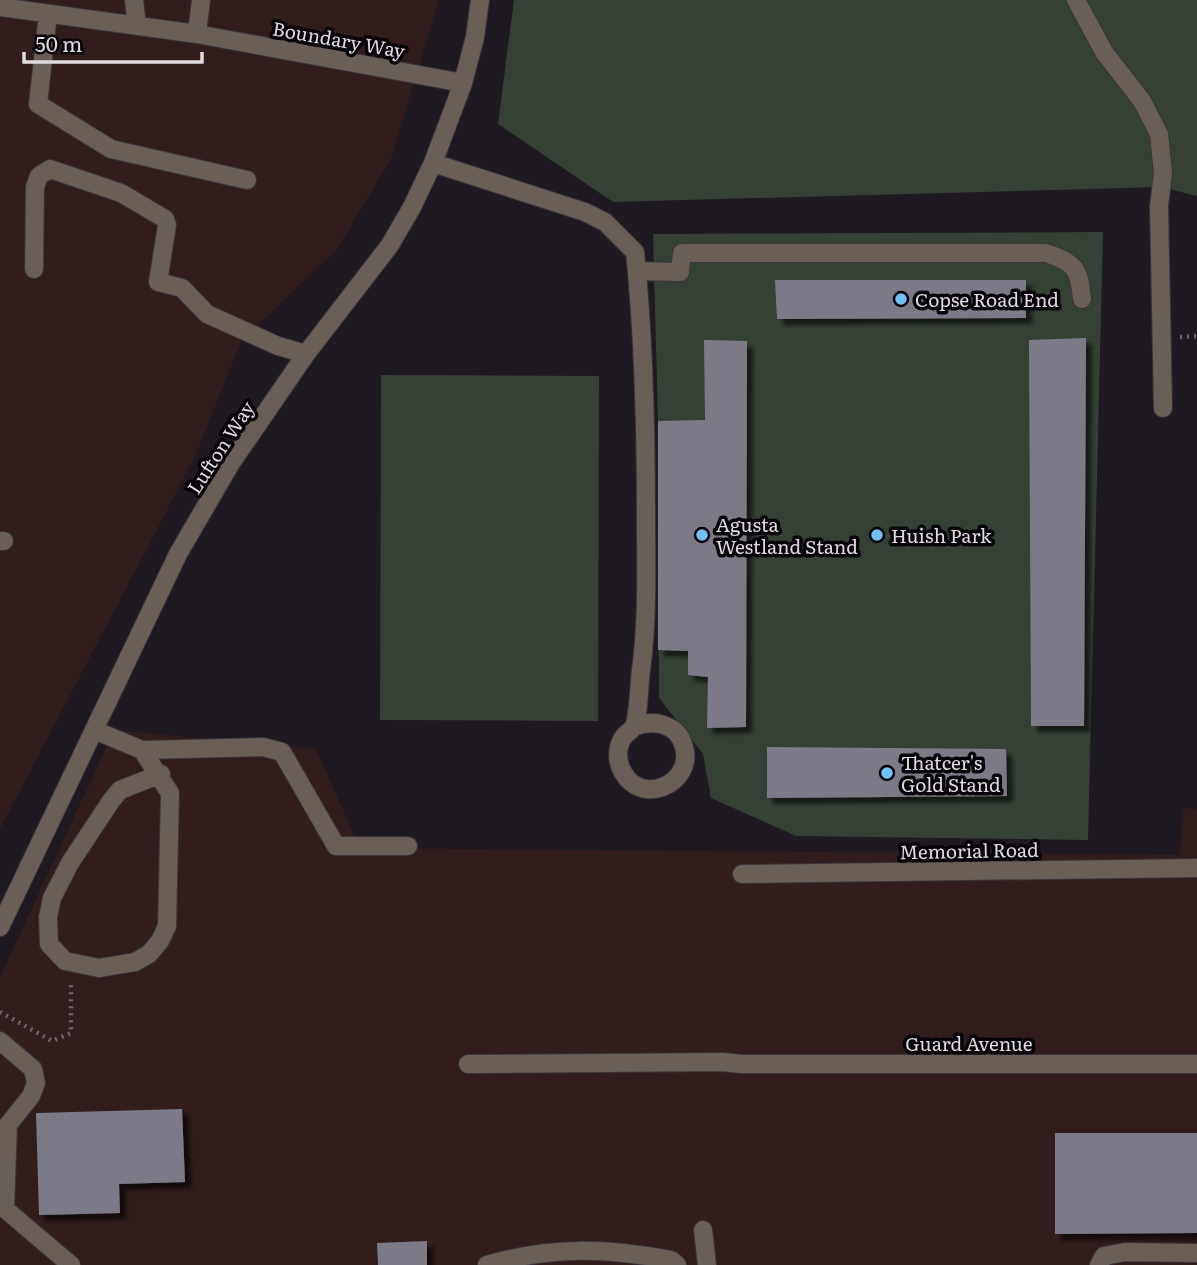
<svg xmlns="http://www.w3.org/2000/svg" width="1197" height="1265" font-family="Literata,serif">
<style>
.commercial{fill:#301d1c}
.green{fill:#354135}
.building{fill:#7d7a87;filter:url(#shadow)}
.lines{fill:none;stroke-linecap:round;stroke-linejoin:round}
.minor-casing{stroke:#3a343d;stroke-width:20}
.path{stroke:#6d686f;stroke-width:4.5;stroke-dasharray:2 5;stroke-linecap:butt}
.minor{stroke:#695f56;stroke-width:18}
.poi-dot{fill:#70c1f4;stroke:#070509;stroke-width:2.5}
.labels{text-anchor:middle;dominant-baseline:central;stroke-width:7;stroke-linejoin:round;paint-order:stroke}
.street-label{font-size:19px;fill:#dfdbe1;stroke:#070509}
.poi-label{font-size:19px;fill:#dfdbe1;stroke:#070509;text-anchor:start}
</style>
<defs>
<filter id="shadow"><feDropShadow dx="6" dy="6" stdDeviation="2" flood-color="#0009"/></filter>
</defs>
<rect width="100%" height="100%" fill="#1f1922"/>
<path class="commercial" d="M0 0H439L391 159 338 248 241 342 195 457 0 829Z
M114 730 316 749 360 848 1180 855 1183 808 1197 809V1265H0V977Z"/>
<path class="green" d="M514 0H1197V196L1161 187 613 202 498 124Z
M1103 232 1088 840 796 836 711 798 703 754 659 698 658 421 653 234Z
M381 375 599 376 598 721 380 720Z"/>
<path class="building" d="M775 280H1026V318L777 319Z
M1086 338 1084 726H1031L1029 340Z
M704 340 747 341 746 727 707 728 708 677 688 675V651L658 650V421L705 420Z
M767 747 1006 749 1007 796 767 798Z
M182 1109 185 1182 119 1184 120 1213 39 1215 36 1113Z
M1055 1133H1197V1233L1055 1234Z
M427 1241V1265H378L377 1243Z"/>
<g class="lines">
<defs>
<path id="minor" d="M134 0 137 26
M1076 0 1104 52 1142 101 1159 134 1163 173 1159 206 1163 408
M0 7 197 34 463 83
M48 14 38 104 111 149 247 180
M197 34 201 0
M433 163 585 212 605 222 635 252C644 340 646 427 646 516 646 568 648 619 641 670 639 683 639 717 633 728 631 731 628 732 625 735 616 746 616 762 624 774 643 806 694 783 684 747 678 723 653 719 633 727
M34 269 35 187 39 176 50 169 121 193 165 219 167 225 158 282 182 288 207 314 278 346 306 354
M637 271 680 272 682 253H1046C1076 263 1079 269 1082 299
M0 541H4
M94 730 142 750 263 747 282 752 336 846H408
M142 750 170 793 167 926 160 941 149 954 135 962 99 968 65 961 49 944 48 917 52 898 70 863 111 801 120 790 161 774
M742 874 1197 868
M0 927 178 554 231 463 306 354 390 245 412 207 433 163 463 83 475 37 480 0
M0 1041 33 1069 36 1083 31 1096 8 1125 5 1209 71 1265
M468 1064 723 1062 741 1064H1197
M703 1230 707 1265
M487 1265C552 1246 605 1248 671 1260L677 1265
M1099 1265 1104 1256 1125 1252 1197 1253"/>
</defs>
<use href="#minor" class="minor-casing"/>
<path class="path" d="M1180 337 1197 336
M0 1012 52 1041 71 1033V981"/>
<use href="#minor" class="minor"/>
</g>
<g class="poi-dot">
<circle cx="901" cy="299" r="7"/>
<circle cx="702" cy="535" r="7"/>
<circle cx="877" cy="535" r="7"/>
<circle cx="887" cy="773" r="7"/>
</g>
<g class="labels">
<g class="street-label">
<text transform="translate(339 39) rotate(10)">Boundary Way</text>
<text transform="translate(220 447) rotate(-57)">Lufton Way</text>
<text transform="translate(969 850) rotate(-1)">Memorial Road</text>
<text x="969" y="1043">Guard Avenue</text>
</g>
<g class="poi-label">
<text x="915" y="299">Copse Road End</text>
<text x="716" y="524">Agusta<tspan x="716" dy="22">Westland Stand</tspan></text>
<text x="891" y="535">Huish Park</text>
<text x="901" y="762">Thatcer's<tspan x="901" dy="22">Gold Stand</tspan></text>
</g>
</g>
<path d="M24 52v10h178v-10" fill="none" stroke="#dfdbe1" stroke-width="3.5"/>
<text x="35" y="52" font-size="21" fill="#dfdbe1" stroke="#070509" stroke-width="5" paint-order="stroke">50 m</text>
</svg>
